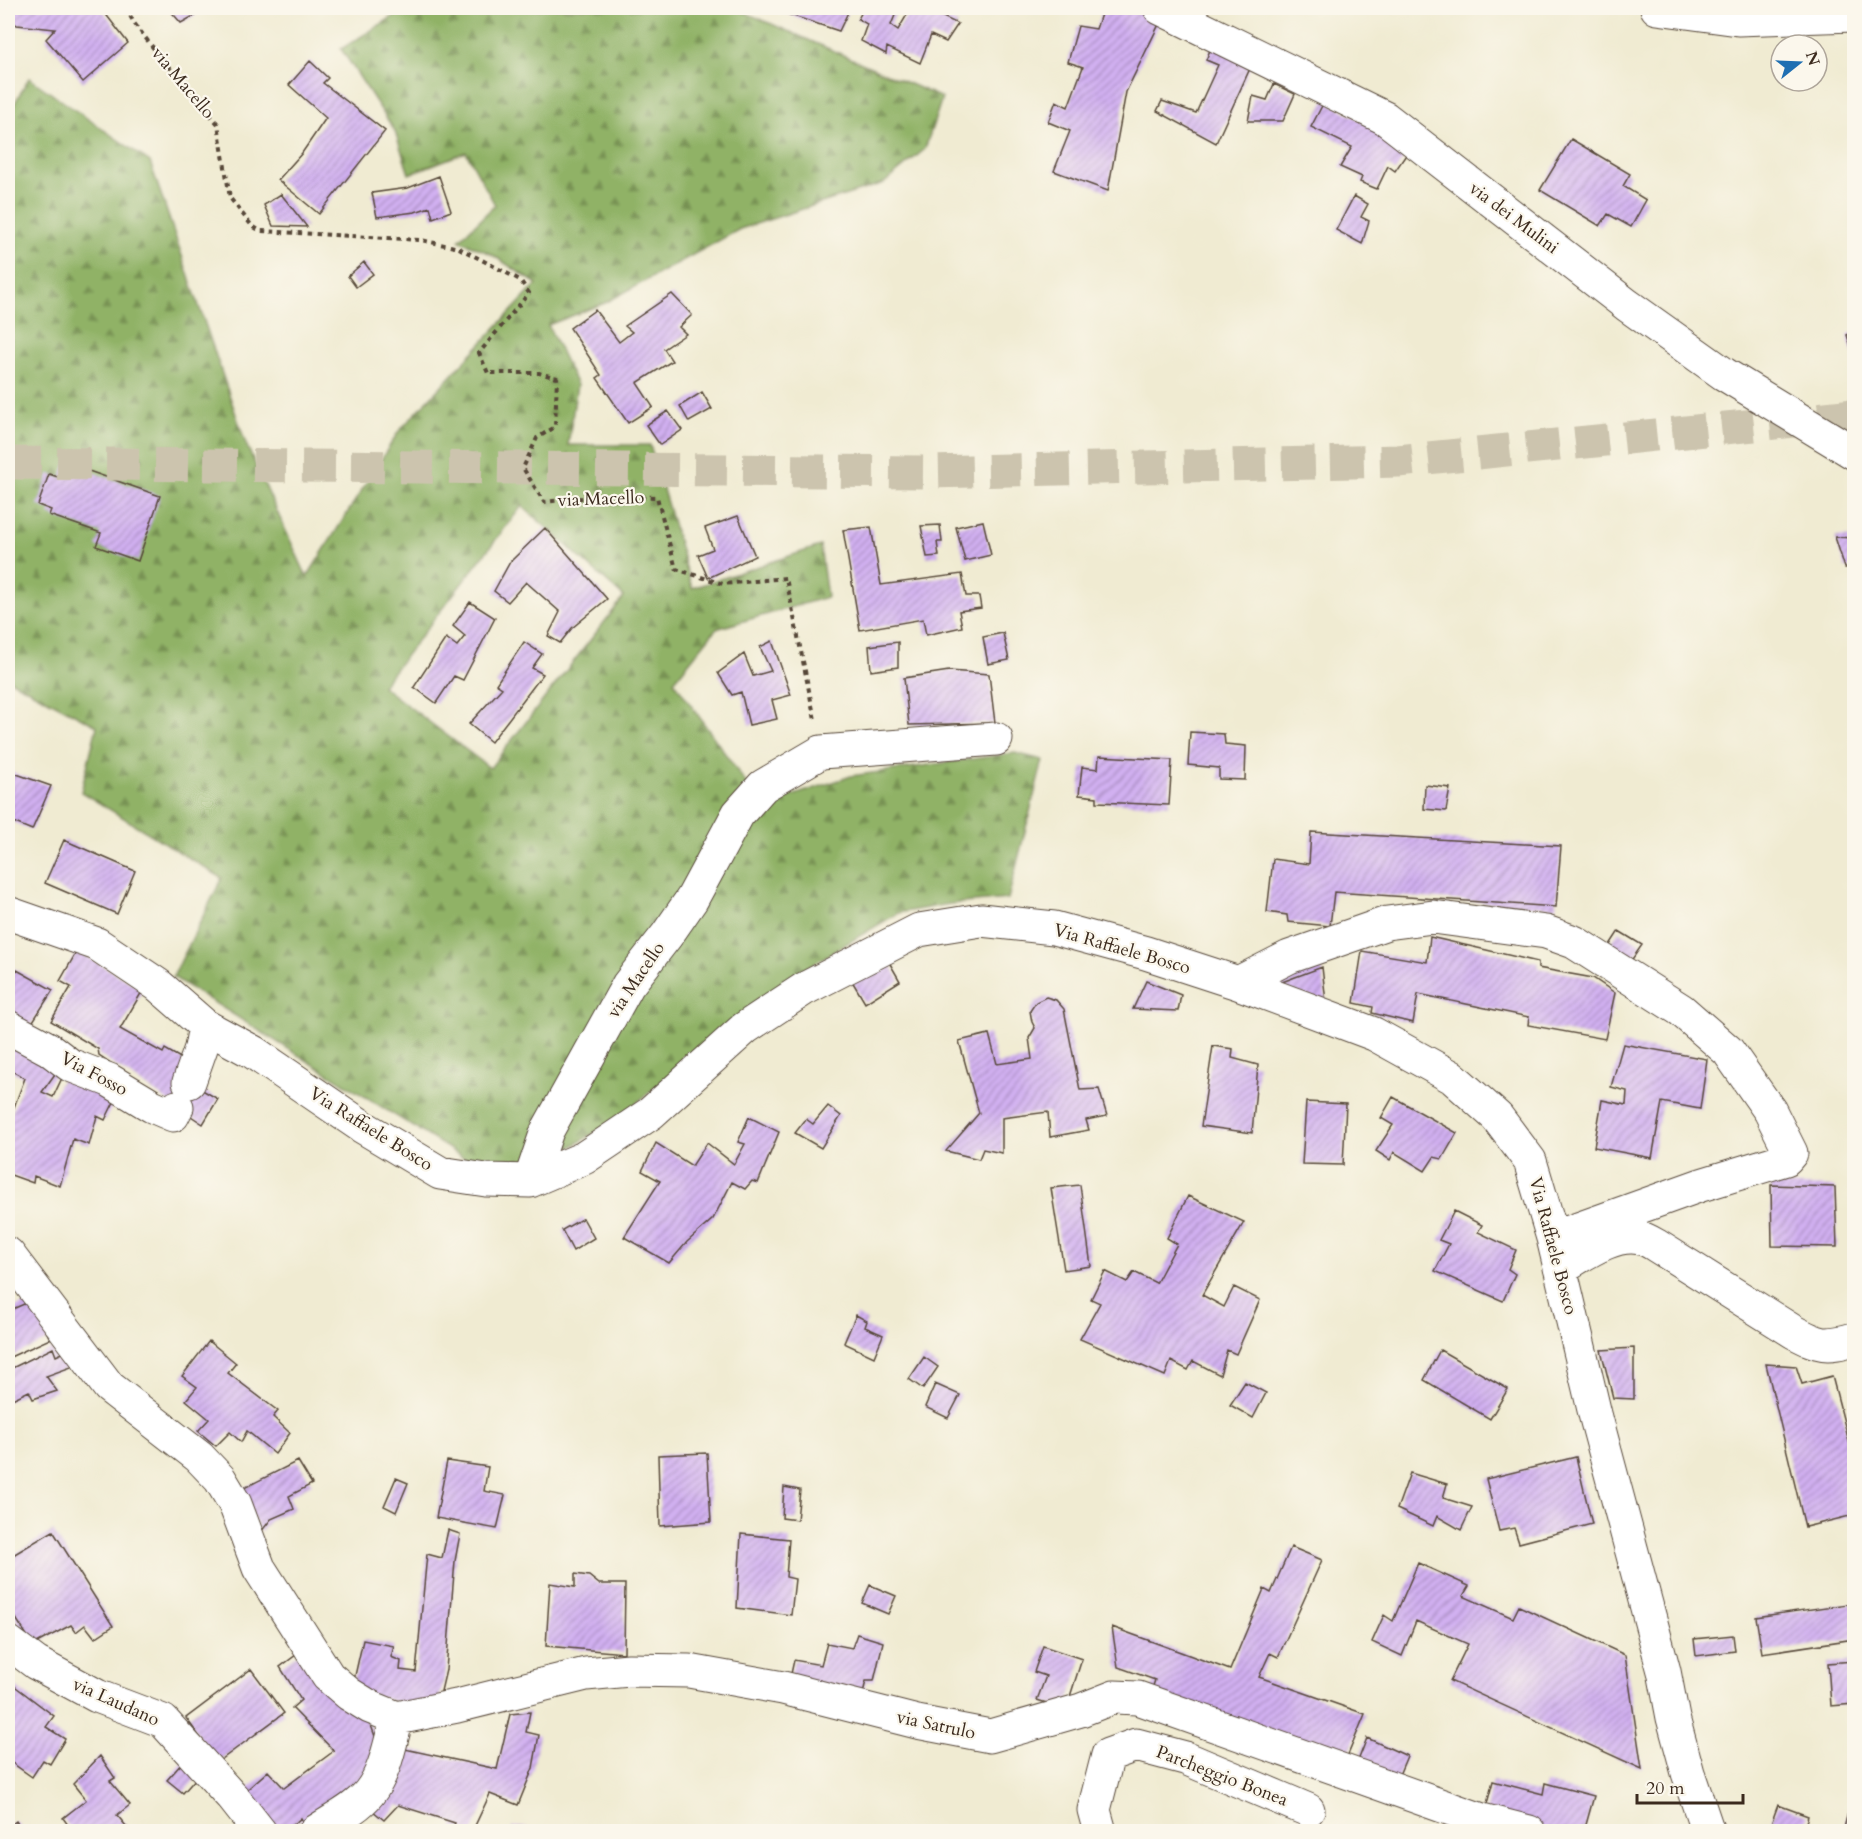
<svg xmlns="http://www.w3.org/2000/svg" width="1862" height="1839" font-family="Cardo,serif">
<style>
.forest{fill:url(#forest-firs);stroke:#666e42;stroke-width:1.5;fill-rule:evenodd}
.building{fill:url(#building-hatch)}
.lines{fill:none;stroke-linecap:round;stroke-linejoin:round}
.highway-tunnel{stroke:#ccc4ae;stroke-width:33;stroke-dasharray:33 16;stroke-linecap:butt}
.minor-casing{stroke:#564739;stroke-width:35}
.path{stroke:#564739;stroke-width:4;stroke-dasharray:4.5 4.5;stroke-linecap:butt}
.minor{stroke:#fff;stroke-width:33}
.labels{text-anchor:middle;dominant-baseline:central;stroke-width:4.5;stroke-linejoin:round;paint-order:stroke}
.street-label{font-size:18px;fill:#3b2a1e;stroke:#fbf7ec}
</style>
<defs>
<pattern id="forest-firs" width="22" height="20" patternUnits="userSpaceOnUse" patternTransform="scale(1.5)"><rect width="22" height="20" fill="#90b266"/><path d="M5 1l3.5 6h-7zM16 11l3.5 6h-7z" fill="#779153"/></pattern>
<pattern id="building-hatch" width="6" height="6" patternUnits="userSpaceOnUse" patternTransform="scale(1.5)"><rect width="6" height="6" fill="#d1b0f1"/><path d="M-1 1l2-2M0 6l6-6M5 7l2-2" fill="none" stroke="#ab8fc3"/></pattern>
</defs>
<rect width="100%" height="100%" fill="#fbf7ec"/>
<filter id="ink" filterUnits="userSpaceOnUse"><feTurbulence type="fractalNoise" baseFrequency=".0167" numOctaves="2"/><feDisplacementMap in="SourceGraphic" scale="12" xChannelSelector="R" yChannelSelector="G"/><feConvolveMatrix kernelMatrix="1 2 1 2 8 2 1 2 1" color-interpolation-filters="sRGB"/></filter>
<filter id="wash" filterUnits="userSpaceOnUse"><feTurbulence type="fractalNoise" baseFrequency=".008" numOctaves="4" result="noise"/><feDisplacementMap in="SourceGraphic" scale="24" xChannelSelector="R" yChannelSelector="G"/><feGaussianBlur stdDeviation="1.35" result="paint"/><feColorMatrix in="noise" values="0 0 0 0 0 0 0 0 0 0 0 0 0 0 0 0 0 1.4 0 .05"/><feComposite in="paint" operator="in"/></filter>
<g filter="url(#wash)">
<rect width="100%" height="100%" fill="#f0ebd2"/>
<path class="forest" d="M407 8H735L942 98 925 149 884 183 740 229 605 303 548 325 577 385 568 445H650L692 588 820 546 827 597 716 629 674 681 762 806 851 776 1015 753 1043 760 1008 899 950 904 898 913 784 981 616 1120 538 1167H478L173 977 222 878 81 792 97 726 8 679V115L29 78 150 162 246 444 307 577 399 431 537 284 491 254 459 240 495 205 466 152 409 174 395 131 341 49ZM522 506 624 597 490 768 382 686Z"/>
<g id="blocks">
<path class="building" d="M8 8H101L128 43 83 82 46 39 55 29 17 25 8 18Z
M168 8H208L181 23Z
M769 8H850L839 31Z
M864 8H898L891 25 898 30 911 8H924L958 24 946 42 931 35 920 63 887 47 886 54 861 41 867 24 858 19Z
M1103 8H1145L1163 16 1126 92 1108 191 1054 171 1070 131 1048 122 1056 101 1068 107 1083 67 1068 62 1078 26 1096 29Z
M1212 45 1252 64 1216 143 1157 111 1162 101 1196 113 1218 65 1206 60Z
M310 61 328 78 323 83 385 131 319 214 278 180 302 153 326 118 289 85Z
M1274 84 1295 94 1283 121H1248L1253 96 1267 100Z
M1325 100 1410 149 1395 171 1388 166 1377 189 1360 182 1362 177 1340 167 1352 147 1311 127Z
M1571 139 1630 174 1623 186 1646 200 1631 227 1608 214 1600 226 1540 190Z
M439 176 451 211 433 218 430 207 415 212 377 217 372 193 408 188Z
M281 194 307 227 273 226 264 205Z
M1354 196 1368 204 1361 217 1369 221 1362 244 1336 230Z
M364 262 373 274 356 287 348 276Z
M672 294 692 315 679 327 686 334 664 349 672 361 637 383 653 407 628 423 597 378 601 375 570 328 595 310 619 342 632 332 625 326Z
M1854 332V357L1847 335Z
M702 392 712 409 689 422 680 406Z
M668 411 682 430 660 445 646 425Z
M66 463 160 496 138 561 96 546 101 533 49 515 51 510 38 505 49 474 61 478Z
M738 516 755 556 708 578 698 555 713 549 705 528Z
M983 521 991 555 965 561 956 527Z
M940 525 942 542H937L939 556 927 557 921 526Z
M871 527 881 585 962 574 966 596H979L981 608 959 611 962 627 926 635 923 619 860 630 843 530Z
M545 528 607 599 572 628 560 643 548 636 560 612 526 582 508 602 494 591 510 562Z
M1835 537 1854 538V568H1845Z
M470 602 495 618 463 680 454 676 436 703 414 687 446 638 457 646 465 636 453 626Z
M1003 633 1009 660 988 664 983 637Z
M772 641 791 695 772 700 777 719 749 725 741 692 732 695 718 673 744 654 753 676 771 671 760 647Z
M524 642 542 654 532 668 543 674 491 742 469 724 502 688 496 684Z
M898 642V667L871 671 869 646Z
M949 671 989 674 995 723 909 725 904 678Z
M1190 732 1224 734 1225 744 1246 746 1245 780 1219 779V768L1188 765Z
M1099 756 1172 760 1169 805 1097 802V797L1079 795 1082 767 1098 769Z
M8 771 51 786 32 830 8 820Z
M1425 785 1450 788 1446 811 1424 809Z
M1311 832 1561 846 1556 907 1334 892 1330 926 1288 922 1287 915 1267 912 1273 859 1309 864Z
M64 840 135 871 117 914 45 883Z
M1619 931 1642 945 1626 968 1604 954Z
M1430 937 1538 962V968L1593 978 1615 993 1605 1039 1528 1025 1529 1017 1418 994 1413 1023 1372 1013 1373 1007 1354 1003 1362 951 1427 962Z
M77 951 143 990 120 1029 163 1053 165 1049 184 1060 185 1080 218 1099 203 1124 99 1055 98 1049 51 1021 71 987 60 981Z
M889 962 900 981 865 1003 852 981Z
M8 965 53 990 28 1029 8 1018Z
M1322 967 1326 1002 1274 985Z
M1146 981 1181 995 1178 1011 1133 1009Z
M1046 997 1056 1000 1064 1009 1080 1090 1099 1089 1107 1116 1086 1120 1089 1130 1050 1137 1048 1112 1002 1118V1153L983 1149 979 1159 946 1151 979 1113 959 1041 989 1034 997 1064 1032 1059 1029 1038 1035 1028 1032 1022 1030 1011 1036 1002Z
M17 1038 60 1067 42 1092 53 1097 63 1076 118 1094 105 1120 97 1116 89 1145 73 1139 60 1186 34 1176 33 1183 8 1174V1123L25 1078 8 1069V1051Z
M1623 1044 1707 1059 1700 1109 1662 1102 1652 1158 1594 1147 1602 1100 1626 1105 1627 1091 1611 1087Z
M1213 1046 1233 1049 1232 1058 1258 1065 1252 1133 1201 1126Z
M1393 1097 1457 1133 1442 1159 1434 1157 1425 1171 1394 1152 1390 1160 1376 1151 1393 1125 1381 1118Z
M1306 1102 1346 1104 1343 1165 1302 1164Z
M828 1106 841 1116 821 1148 795 1133 806 1119 813 1124Z
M749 1117 779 1132 758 1183 752 1181 745 1189 732 1182 713 1219 687 1242 669 1263 624 1237 660 1181 642 1171 656 1143 692 1166 707 1143 734 1164 745 1144 738 1142Z
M1080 1185 1091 1266 1064 1270 1051 1188Z
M1771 1185 1835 1187 1837 1247 1772 1246Z
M1188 1196 1244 1222 1202 1295 1224 1307 1234 1287 1260 1300 1236 1354 1227 1350 1220 1375 1193 1361 1188 1370 1171 1361 1165 1376 1080 1339 1100 1303 1091 1299 1105 1271 1127 1282 1134 1272 1156 1283 1177 1244 1167 1238Z
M1454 1211 1482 1225 1478 1232 1516 1250 1508 1269 1515 1274 1503 1301 1435 1271 1449 1244 1439 1240Z
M583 1218 594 1238 573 1251 562 1230Z
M31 1301 50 1339 8 1358V1311Z
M856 1315 867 1321 865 1327 883 1335 874 1357 844 1343Z
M209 1341 236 1363 228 1373 278 1411 273 1417 290 1433 275 1454 247 1431 241 1442 230 1432 216 1446 198 1431 209 1419 186 1400 197 1387 182 1376Z
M53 1348 56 1356 67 1351 77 1365 46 1376 57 1391 33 1399 29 1391 8 1401V1370Z
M1634 1348V1399L1613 1398 1601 1350Z
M1440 1350 1508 1389 1490 1419 1424 1380Z
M924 1357 938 1367 923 1389 909 1379Z
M1766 1364 1796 1366 1802 1384 1832 1376 1854 1461V1515L1805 1527Z
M1245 1382 1266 1393 1253 1418 1230 1405Z
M935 1384 960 1395 948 1418 925 1407Z
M707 1453 711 1522 660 1526 658 1455Z
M1576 1457 1592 1524 1519 1543 1514 1528 1499 1531 1486 1479Z
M298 1461 312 1484 289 1496 294 1509 271 1519 261 1532 238 1491Z
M447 1461 488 1467 484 1491 505 1495 497 1529 436 1518Z
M1410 1473 1447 1484 1443 1498 1472 1507 1461 1530 1437 1516 1433 1526 1397 1509Z
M396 1478 408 1483 396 1512 384 1506Z
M784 1487 800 1490 797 1520 782 1518Z
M448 1530 460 1534 455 1561 446 1670 438 1704 407 1705 352 1689 363 1640 394 1646 391 1657 401 1661 400 1670 416 1672 427 1554 442 1558Z
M53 1531 113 1626 95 1638 85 1625 76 1632 71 1625 33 1645 8 1606V1558Z
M741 1534 789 1539 786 1577 795 1579 791 1615 737 1608Z
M1291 1547 1322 1560 1278 1657 1270 1653 1259 1677 1365 1714 1345 1762 1150 1695 1155 1680 1118 1667 1112 1627 1230 1670 1264 1589 1271 1593Z
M1418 1563 1469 1586 1463 1596 1513 1618 1519 1606 1625 1655 1642 1769 1450 1681 1468 1644 1416 1621 1402 1656 1372 1642 1384 1615 1393 1621Z
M575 1574 589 1576 599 1584H625L624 1653 546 1646 550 1583 575 1587Z
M870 1585 896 1596 888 1614 862 1603Z
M1854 1603V1639L1762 1653 1756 1617Z
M857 1634 883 1642 874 1681H866L861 1701 789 1683 794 1660 821 1665 827 1643 852 1648Z
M1733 1635 1735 1651 1696 1656 1694 1639Z
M1043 1646 1082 1659 1066 1709 1037 1700 1046 1676 1034 1672Z
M300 1652 363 1716 372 1728 381 1753 366 1780 305 1826 301 1818 285 1832H276L242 1794 268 1771 284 1788 334 1751 292 1708 301 1700 280 1667Z
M1854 1661V1704L1831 1706 1828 1663Z
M251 1669 284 1713 218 1762 186 1718Z
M8 1681 54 1716 46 1727 65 1739 50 1764 43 1760 32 1777 8 1760Z
M530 1712 526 1732 539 1735 533 1768 518 1805 490 1794 472 1832H451L455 1823 398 1805 384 1820 366 1805 396 1747 497 1769 510 1714Z
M1367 1738 1407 1756 1396 1782 1356 1766Z
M100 1756 115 1778 110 1781 130 1805 117 1815 131 1832H73L63 1818 86 1800 73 1784Z
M183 1762 198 1776 183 1793 167 1780Z
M1493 1781 1543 1794 1545 1783 1594 1796 1584 1832H1548L1484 1815Z
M1854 1789V1832H1843Z
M1778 1805 1808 1816 1803 1832H1768Z
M16 1821 24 1832H8V1827Z
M512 1827 529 1828V1832H511Z"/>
</g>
</g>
<g filter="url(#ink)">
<use href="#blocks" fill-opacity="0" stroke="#564739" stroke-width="1.5"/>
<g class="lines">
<path class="highway-tunnel" d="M8 463 928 472 1398 461 1854 415"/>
<defs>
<path id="minor" d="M1160 8 1385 118 1627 305 1724 374 1854 453
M1657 8 1738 19 1854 15
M8 913 97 944 158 985 205 1026 253 1052 363 1127 440 1173 486 1180 530 1181 584 1158 651 1113 745 1028 804 989 919 930 981 920 1054 928 1146 953 1238 983 1374 1034 1452 1077 1497 1117 1530 1161 1553 1238 1595 1414 1664 1671 1673 1718 1688 1773 1708 1832
M1238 983 1289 957 1387 923 1433 917 1546 932 1574 942 1681 1010 1728 1051 1770 1111 1791 1153 1786 1159 1701 1185 1553 1238
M8 1027 49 1049 70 1065 109 1080 152 1106 173 1115 177 1107
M189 1082 201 1048 205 1026
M530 1181 547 1131 628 985 667 935 692 899 738 814 763 786 821 752 996 739
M8 1254 109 1387 199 1457 220 1479 235 1504 259 1568 328 1676 349 1694 370 1707 397 1718C390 1742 386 1772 369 1793 356 1809 333 1820 315 1832
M1560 1268C1582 1256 1613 1232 1640 1238 1646 1239 1652 1243 1657 1246L1794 1332C1821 1346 1825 1347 1854 1339
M8 1642 36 1663 97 1696 163 1721 234 1799 260 1832
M397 1718 457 1706 586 1674 629 1670 689 1671 783 1688 917 1722 990 1736 1081 1710 1114 1697 1138 1698 1482 1820 1529 1832
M1100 1832 1094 1810 1108 1755 1136 1745 1185 1758 1308 1810"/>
</defs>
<use href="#minor" class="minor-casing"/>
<path class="path" d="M126 8 134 23 161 58 218 124 230 198 252 226 261 231 421 240 459 248 520 280 529 293 479 353 488 373H539L557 378 555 427 537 438 523 468 544 502 602 496 657 497 676 569 723 584 786 578 815 720"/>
<use href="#minor" class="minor"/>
</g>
</g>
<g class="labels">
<g class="street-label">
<text transform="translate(183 83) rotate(50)">via Macello</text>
<text transform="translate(1514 218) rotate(37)">via dei Mulini</text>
<text transform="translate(601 499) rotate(-2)">via Macello</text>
<text transform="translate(1122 949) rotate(16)">Via Raffaele Bosco</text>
<text transform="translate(636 980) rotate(-56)">via Macello</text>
<text transform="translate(94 1074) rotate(28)">Via Fosso</text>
<text transform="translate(371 1129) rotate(32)">Via Raffaele Bosco</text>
<text transform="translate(1553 1246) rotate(75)">Via Raffaele Bosco</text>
<text transform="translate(116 1702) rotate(24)">via Laudano</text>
<text transform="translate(936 1725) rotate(12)">via Satrulo</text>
<text transform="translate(1222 1776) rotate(21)">Parcheggio Bonea</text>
</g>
</g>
<rect width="1862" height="1839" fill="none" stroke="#fbf7ec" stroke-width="30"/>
<g transform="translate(1799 63) rotate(72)"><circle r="28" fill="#fbf7ec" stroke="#aea59a" stroke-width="1.5"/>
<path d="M0-4.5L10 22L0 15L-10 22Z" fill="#1f6fb2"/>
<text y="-9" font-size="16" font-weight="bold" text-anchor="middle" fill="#3b2a1e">N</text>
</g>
<path d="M1637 1794v9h106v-9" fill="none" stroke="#3b2a1e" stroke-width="3"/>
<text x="1646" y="1794" font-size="18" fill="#3b2a1e" stroke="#fbf7ec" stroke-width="4.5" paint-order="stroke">20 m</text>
</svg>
